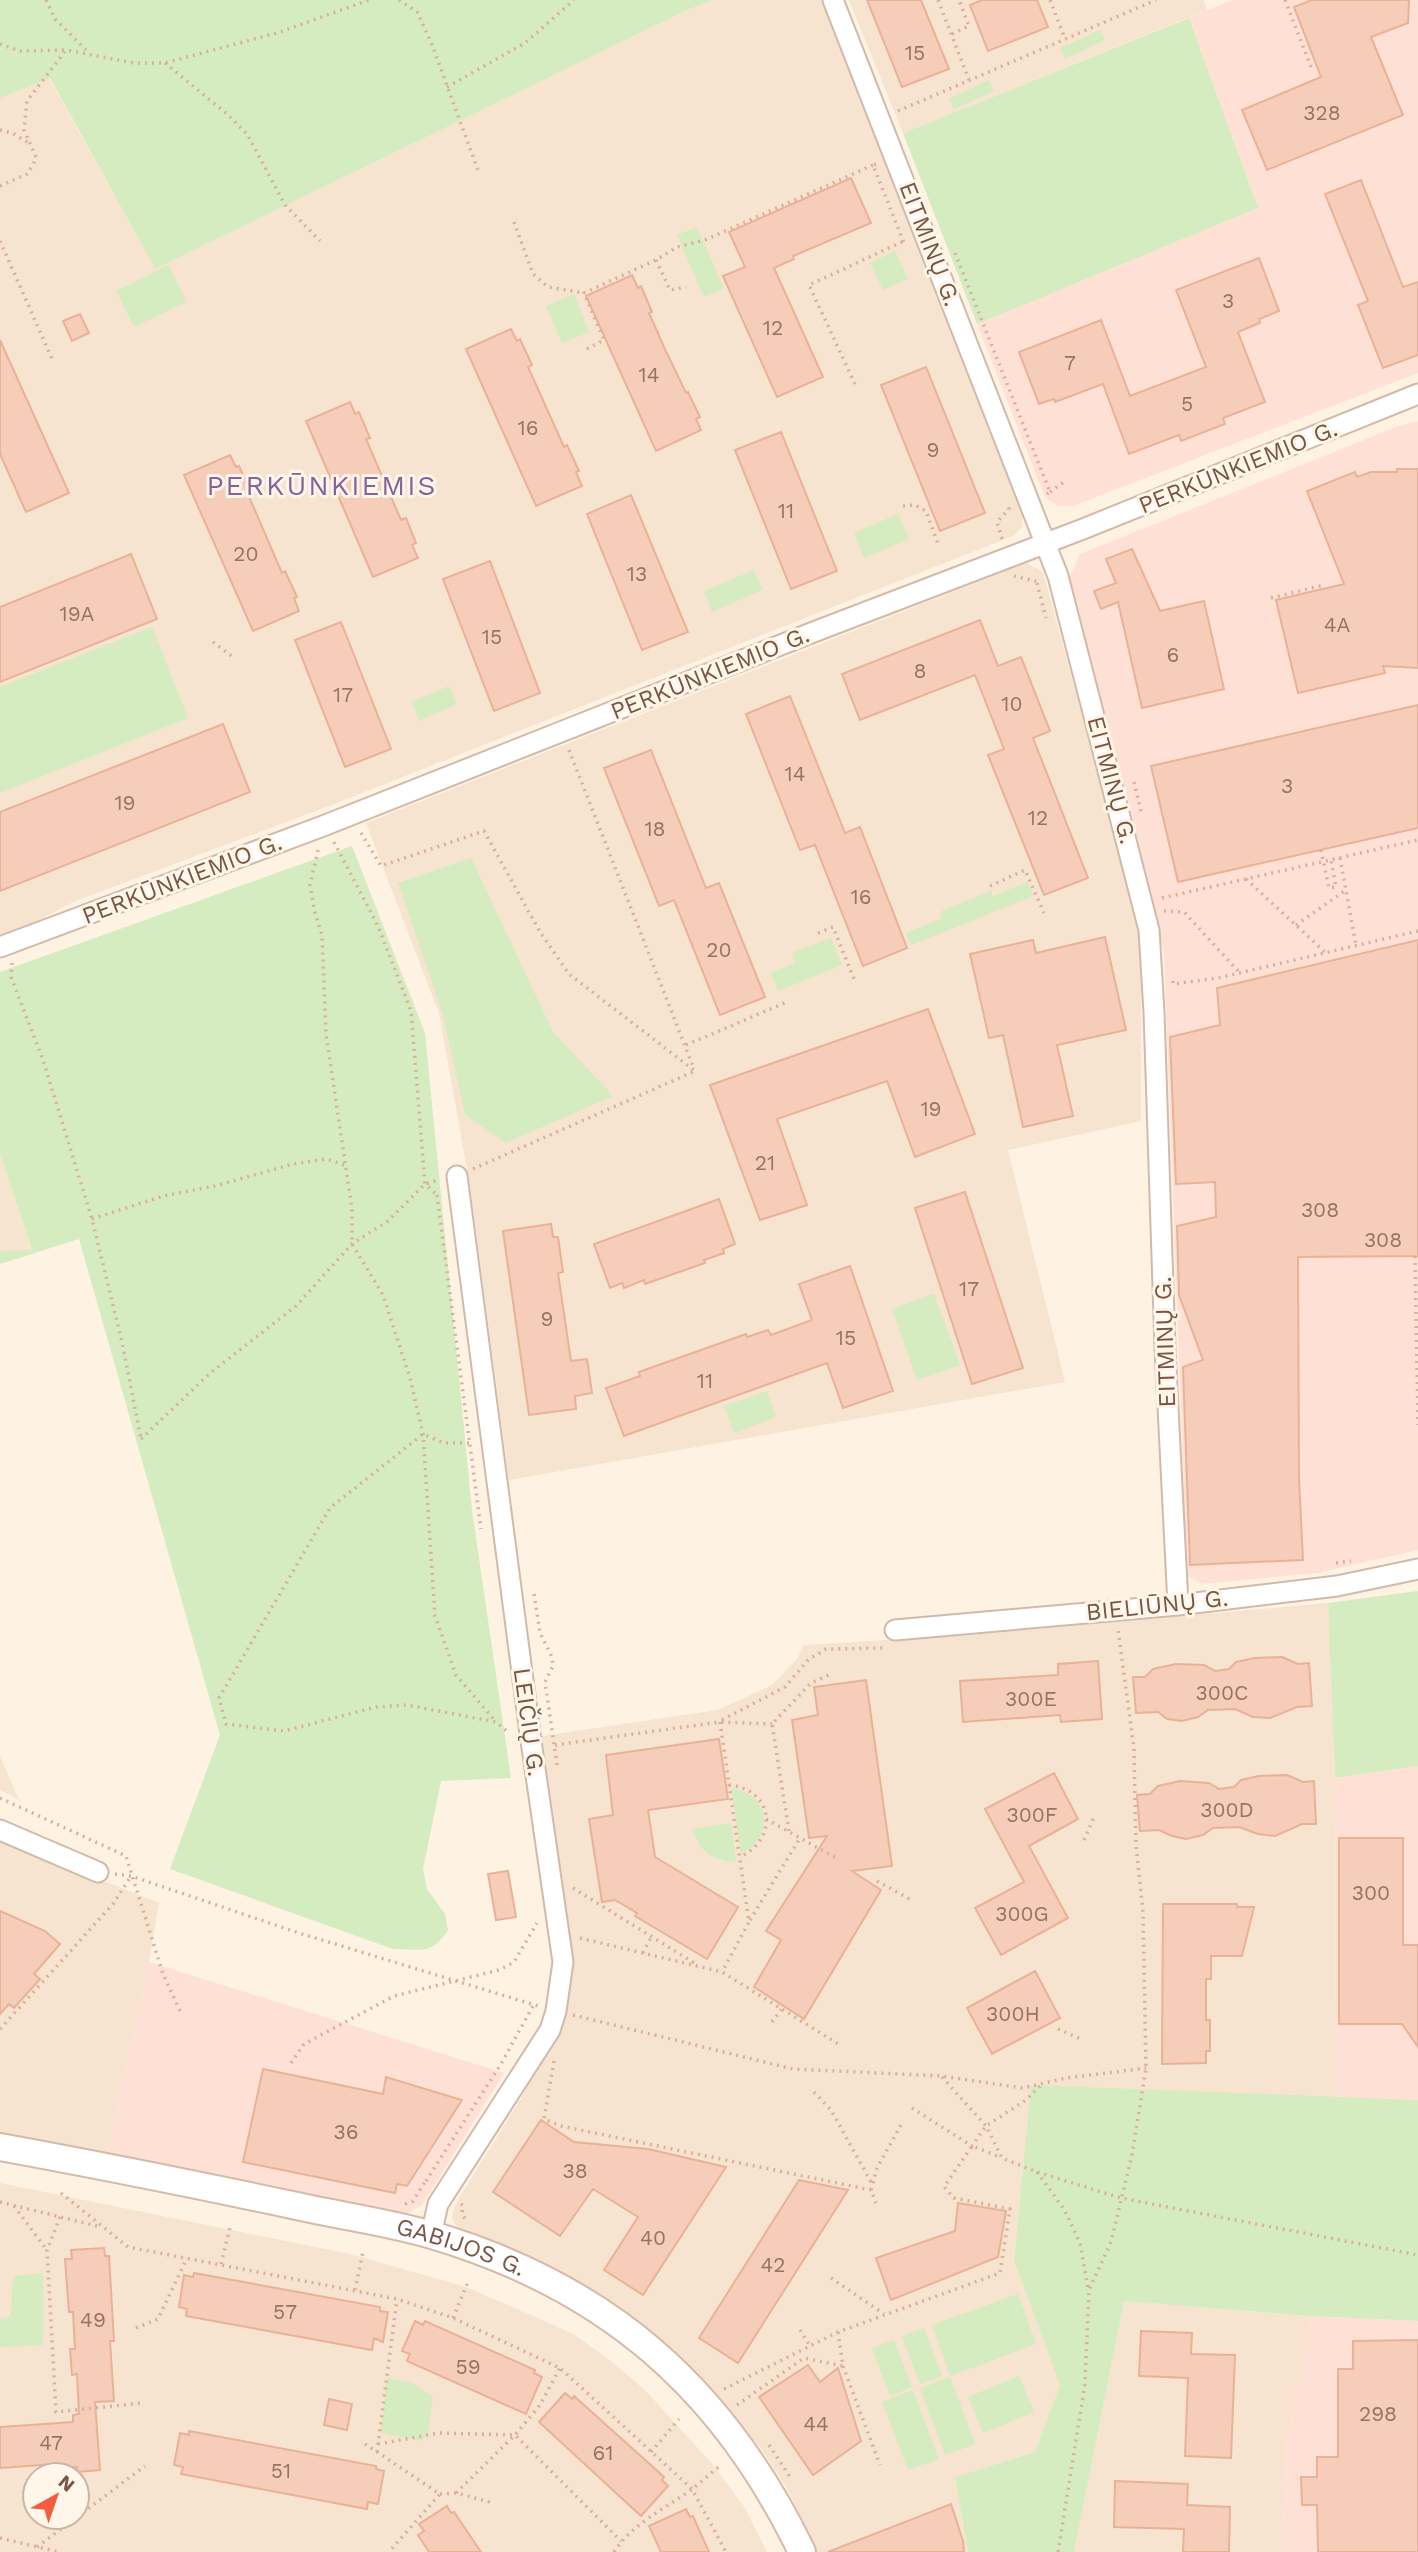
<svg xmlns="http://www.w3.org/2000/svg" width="1418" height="2552" font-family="'Work Sans',sans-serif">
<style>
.residential{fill:#f6e3d0;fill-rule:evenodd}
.commercial{fill:#ffe0d5}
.green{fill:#d4ecc0}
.building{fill:#f5cdb8;stroke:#e9b297;stroke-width:2}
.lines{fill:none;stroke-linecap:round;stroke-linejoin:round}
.street-casing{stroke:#d2baab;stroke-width:23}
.secondary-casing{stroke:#d5baa8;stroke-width:30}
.path{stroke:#dab09b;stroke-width:3.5;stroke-dasharray:2 5;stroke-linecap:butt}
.street{stroke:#fff;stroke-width:19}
.secondary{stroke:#fff;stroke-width:26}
.path-bridge{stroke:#dab09b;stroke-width:3.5;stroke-dasharray:2 5;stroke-linecap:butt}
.labels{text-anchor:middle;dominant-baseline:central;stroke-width:6;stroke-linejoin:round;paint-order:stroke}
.number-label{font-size:21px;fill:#967463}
.street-label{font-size:24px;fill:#775647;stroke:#fff6ea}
.quarter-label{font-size:28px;letter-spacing:2px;fill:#85629b;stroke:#fff6ea}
</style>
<rect width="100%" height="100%" fill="#fef2e2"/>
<path class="residential" d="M713 0H825L1023 511 1022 527 1013 536 334 804 73 902 27 926 0 935V98L49 78 155 269 687 10Z
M849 0H1203L1207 10 903 133Z
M1026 563 1043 572 1134 906 1141 956V1121L1008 1150 1065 1382 509 1480 470 1186 439 1013 366 823Z
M0 1154 32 1251H0Z
M1328 1603 1335 1778 1336 2098 1031 2085 1014 2261 1060 2385 1035 2452 955 2477 968 2552H817L786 2487 762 2450 732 2412 695 2371 658 2337 596 2292 554 2268 507 2247 463 2231 454 2223 452 2216 456 2203 520 2100 555 2037 567 1929 542 1736 718 1710 772 1685 797 1659 804 1645 969 1635Z
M0 1756 19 1800 0 1790Z
M0 1840 159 1903 149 1962 106 2156 0 2134Z
M0 2183 350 2254 466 2287 538 2318 573 2334 606 2357 645 2390 713 2465 743 2505 767 2552H0ZM35 2475H77V2517H35Z
M1124 2301 1309 2316 1304 2381 1290 2391 1292 2427 1287 2434 1282 2552H1074Z"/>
<path class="commercial" d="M1232 0H1418V373L1073 506H1058L1045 497 977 324 1258 208 1189 18Z
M1418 421V1550L1318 1573 1203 1584 1187 1576 1164 953 1068 580 1080 554 1396 427Z
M1418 1766V2100L1336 2098 1335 1778Z
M149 1962 504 2073 422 2205 404 2215 106 2156Z
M1309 2316 1418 2321V2552H1282L1287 2434 1292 2427 1290 2391 1304 2381Z"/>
<path class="green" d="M0 0H713L687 10 155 269 50 78 0 98Z
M1189 18 1258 208 977 324 903 133Z
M1100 30 1105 40 1065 59 1060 48Z
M989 80 994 91 954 109 949 99Z
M697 227 724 289 704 297 677 235Z
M895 251 908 279 883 290 870 263Z
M169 265 186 302 134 327 116 291Z
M574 294 589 332 562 343 546 306Z
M898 514 909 539 864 558 854 533Z
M754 570 762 590 712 612 704 591Z
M152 627 188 718 0 793V687Z
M449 686 457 704 419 721 412 702Z
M352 846 425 1033 472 1510 511 1778 441 1781 423 1869 427 1889 445 1914 448 1930C431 1956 421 1949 393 1949L170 1869 220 1735 79 1239 0 1264V1251L32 1250 0 1154V972Z
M471 858 553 1032 613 1096 506 1143 465 1115 443 1015 398 883Z
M1027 882 1033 896 911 945 906 933 942 918 940 912 991 891 993 896Z
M831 938 842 965 778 991 771 973 795 963 792 953Z
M934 1294 960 1365 917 1380 892 1309Z
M767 1391 776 1417 734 1433 724 1406Z
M1418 1591V1766L1335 1778 1328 1603Z
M731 1788C769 1793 776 1837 741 1853Z
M731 1823 736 1862C712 1860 700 1852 692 1829Z
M1031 2085 1418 2100V2321L1309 2316 1124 2301 1074 2552H968L955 2477 1035 2452 1060 2385 1014 2261Z
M43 2273V2345L0 2347V2319L10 2317 14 2276Z
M1018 2294 1036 2344 950 2376 932 2325Z
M924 2328 942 2376 920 2384 902 2336Z
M894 2340 912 2387 890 2396 872 2348Z
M1019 2376 1034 2412 983 2433 968 2397Z
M950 2377 975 2444 945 2455 920 2389Z
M387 2378 412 2383 433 2397 428 2433 422 2441 381 2433Z
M913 2390 939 2459 908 2470 882 2402Z"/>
<path class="building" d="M867 0H921L949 69 902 87Z
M982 0H1037L1048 27 988 51 970 5Z
M1312 0H1409L1408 23 1371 37 1403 115 1267 170 1242 110 1321 77 1294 7Z
M851 178 871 223 793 256 794 259 774 268 823 377 777 397 723 276 745 267 729 232Z
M1361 180 1403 287 1418 282V355L1383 368 1358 305 1368 301 1325 194Z
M1259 258 1279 311 1259 319 1260 323 1238 332 1265 402 1223 418 1225 424 1181 441 1179 435 1129 454 1103 384 1055 402 1054 399 1039 404 1019 352 1101 320 1130 396 1206 367 1176 290Z
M632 275 638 288 641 286 652 312 649 313 664 347 686 393 688 392 700 417 696 419 701 430 656 451 586 296Z
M80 314 89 333 72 341 63 321Z
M511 329 517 341 520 339 532 365 528 367 564 447 567 445 579 471 576 472 582 486 536 506 466 349Z
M0 340 69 493 26 512 0 454Z
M926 367 985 513 940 531 881 385Z
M350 402 355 414 359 412 370 438 366 439 401 520 406 518 416 543 412 545 418 558 373 577 306 421Z
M781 432 837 571 791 589 735 450Z
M230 455 236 467 239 466 250 491 247 492 282 573 285 571 297 597 294 598 299 611 253 631 184 475Z
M1397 469H1418V668L1383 666 1385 673 1298 693 1276 600 1344 584 1307 491 1355 472 1357 477 1371 472H1397Z
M631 495 688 632 642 650 587 514Z
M1132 549 1160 611 1204 601 1224 689 1142 708 1118 602 1101 609 1094 591 1116 583 1106 559Z
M131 554 157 619 0 682V607Z
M490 561 540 693 494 711 443 579Z
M980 620 998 666 1021 657 1050 731 1033 738 1088 878 1044 895 988 755 1004 749 975 675 860 720 842 674Z
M341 622 391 749 345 767 295 640Z
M790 696 845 833 860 827 907 948 863 966 815 845 800 850 746 714Z
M1418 705V828L1178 882 1151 766Z
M223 724 250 792 0 891V812Z
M651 750 706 888 719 883 765 997 720 1015 674 900 659 906 604 768Z
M1105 937 1126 1030 1057 1045 1073 1116 1023 1127 1003 1035 989 1038 970 954 1033 940 1036 953Z
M1418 940V1256L1298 1257 1299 1478 1303 1560 1190 1565 1183 1367 1203 1360 1179 1295 1177 1226 1216 1217 1215 1182 1176 1184 1170 1037 1220 1025 1217 988Z
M928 1009 975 1134 915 1157 887 1081 777 1119 807 1205 760 1220 710 1085Z
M965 1192 1023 1368 972 1384 915 1208Z
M719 1199 735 1244 723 1249 724 1253 704 1260 705 1263 645 1284 644 1280 624 1288 622 1283 610 1288 594 1244Z
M551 1224 553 1237H558L563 1272 558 1273 571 1361 587 1359 592 1393 575 1396 576 1409 529 1415 503 1231Z
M850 1266 893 1391 843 1408 827 1363 624 1436 606 1388 640 1376 639 1372 746 1334 747 1337 768 1330 771 1335 812 1320 799 1284Z
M1282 1657 1298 1664 1309 1663 1312 1706 1297 1707 1270 1718 1253 1717 1235 1709 1208 1710 1198 1717 1182 1721 1167 1719 1158 1712 1136 1713 1133 1677H1145L1153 1669 1176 1664 1204 1665 1215 1671 1229 1669 1236 1662 1255 1658Z
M1098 1661 1102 1719 1061 1722 1060 1715 963 1722 960 1681 1058 1675V1664Z
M866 1680 892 1866 852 1871 881 1890 804 2019 754 1987 781 1940 766 1931 827 1836 809 1838 792 1720 818 1715 814 1687Z
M719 1739 728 1799 648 1810 655 1857 738 1907 707 1959 635 1916 637 1913 615 1900 602 1902 589 1819 613 1815 606 1755Z
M1054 1773 1078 1819 1029 1846 1068 1918 1001 1955 975 1908 1024 1882 985 1809Z
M1287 1775 1303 1782 1314 1781 1316 1824H1302L1275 1836 1258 1834 1239 1827 1213 1828 1203 1835 1186 1839 1172 1836 1159 1830 1140 1831 1137 1795 1150 1794 1158 1786 1180 1781 1209 1783 1219 1789 1234 1787 1241 1780 1259 1776Z
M1339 1838H1403V1945H1418V2047L1402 2024H1339Z
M508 1871 516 1917 496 1920 488 1874Z
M1163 1904H1237V1907H1254L1242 1956H1211V1979H1206V2020H1210V2051H1206V2063L1162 2064Z
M0 1911 45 1931 60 1944 34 1974 40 1979 14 2008 9 2004 0 2014Z
M1035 1971 1060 2018 992 2054 967 2008Z
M263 2069 383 2094 386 2077 462 2100 407 2186 397 2184 395 2193 243 2162Z
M541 2120 574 2142 648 2149 726 2167 643 2295 604 2270 638 2217 593 2189 560 2236 493 2192Z
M799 2180 848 2190 738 2363 699 2338Z
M958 2203 1006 2211 998 2257 891 2300 876 2258 955 2231Z
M104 2248 105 2256H109L114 2341H110L114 2401 95 2402 100 2470 77 2472V2467L54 2468V2464L0 2468V2427L73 2422V2415L79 2414 77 2374 72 2375 70 2349H75L73 2312H69L65 2259H72L71 2250Z
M194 2273 380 2307V2311L388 2312 383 2342 374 2338 372 2350 186 2316 187 2309 179 2307 184 2275 193 2277Z
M415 2321 423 2325 425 2321 535 2370 534 2373 542 2377 526 2414 407 2361 410 2354 402 2351Z
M1141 2331 1192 2333 1191 2354 1235 2355 1231 2458 1185 2456 1188 2378 1139 2376Z
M1418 2340V2552H1318L1317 2505H1302L1301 2477H1317V2457H1338V2369H1353V2341Z
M808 2365 820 2382 838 2368 861 2441 813 2475 759 2397Z
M565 2393 572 2399 574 2396 664 2477 662 2480 668 2486 641 2516 539 2422Z
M329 2399 352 2404 347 2430 324 2425Z
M189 2431 376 2466V2469L384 2471 378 2504 368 2502 367 2509 181 2474 183 2467 174 2465 180 2433 189 2435Z
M1115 2481 1188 2484 1187 2505 1230 2507 1229 2552H1183L1184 2529 1114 2527Z
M951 2504 963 2541 964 2552H828Z
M447 2506 451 2513 454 2512 481 2552H429L418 2535 424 2531 419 2524Z
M686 2509 690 2517 693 2516 709 2552H661L649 2526Z"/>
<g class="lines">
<defs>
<path id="street" d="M833 0 1058 576 1149 930 1154 1012 1165 1348 1178 1605
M0 947 323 826 811 633 1083 529 1418 394
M895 1630 1178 1605 1337 1586 1418 1569
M0 1830 98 1872
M431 2235 438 2204 550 2030 556 2011 563 1962 531 1741 457 1176"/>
<g id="secondary">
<path id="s1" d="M0 2147C99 2165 198 2185 297 2206 341 2216 388 2222 432 2235 607 2287 723 2388 802 2552"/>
</g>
</defs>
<use href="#street" class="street-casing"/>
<use href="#secondary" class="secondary-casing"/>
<path class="path" d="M46 0 55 19 89 53
M399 0 417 12 431 42 479 173
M938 0 969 80
M1050 0 1065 39
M1285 0 1313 72
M952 34 969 26 959 0
M0 44 20 51 66 50
M165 63 227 114 247 134 285 205 320 241
M447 87 525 43 574 0
M898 111 1156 0
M0 130 12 133 29 143
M876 164 873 165 904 243
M0 186 27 174 33 165 36 157 24 130 27 101 66 50 134 63H165L280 32 369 0
M514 222 533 274 548 287 584 293
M0 241 53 361
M955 253 1050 492 1047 494
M656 260 670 290 686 287
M587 349 604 340 584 293 656 260 677 247 705 240 873 165
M855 384 809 285 904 241
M1050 492 1065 481
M903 506 915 505 926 511 938 544
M1002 539 997 522 1009 509 1008 507
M1014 576 1039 582
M1037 583 1046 618
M1271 598 1324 585
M213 642 234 658
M569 750 694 1069
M1134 782 1142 816
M361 833 381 866 484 831 540 932 569 974 695 1071
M334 842 378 926 411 1011 425 1184 438 1196
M318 850 310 885 315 913 322 935 326 1034 352 1209V1244L383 1295 410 1378 423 1434 435 1616 456 1675 496 1722
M1340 858 1356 945
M1246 879 1326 953
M990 886 1025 870 1044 913
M1162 898 1418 840
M1164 911 1184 912 1240 973
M1296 925 1346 890
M818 933 833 927 854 979
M12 963 11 977 43 1060 92 1219 122 1342 141 1439
M1173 981V984L1218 978 1418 931
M686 1045 787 1002
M473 1169 695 1071
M437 1195 481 1529
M92 1219 163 1196 215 1186 293 1164 326 1159 345 1165
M1415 1256 1418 1425
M141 1439 209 1374 296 1306 352 1244 388 1221 425 1184 439 1180
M469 1443H444L423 1434 330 1508 219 1698 226 1724 284 1731 376 1707 407 1705 496 1722 509 1733
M1336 1563 1351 1561
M534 1594 540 1633 552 1657 553 1666 545 1682 557 1765
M722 1720 785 1687 809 1659 826 1649 887 1648
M720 1722 749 1922 722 1972
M555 1745 720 1722 772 1724
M729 1785C773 1789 780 1838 740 1857
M0 1798 126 1856 163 1974 182 2015
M766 1819 838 1859
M789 1831 772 1724 811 1683 831 1674
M1084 1840 1094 1817
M115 1874 131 1876 299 1933 538 2006
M877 1881 913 1901
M573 1888 696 1964
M750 1920 800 1838
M580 1938 722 1972 840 2045
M643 1953 651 1937
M573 2015 793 2069 941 2076 1023 2088 1066 2078 1146 2068
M772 2022 782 2009
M0 2029 113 1904 131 1876
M1058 2029 1081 2039
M554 2061 544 2119 561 2126 871 2190 876 2203
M291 2063 304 2044 394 1996 499 1970 514 1962 537 1923
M942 2077 986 2126 1002 2158 1037 2172 1121 2198 1418 2255
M814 2092 831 2110 872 2184
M912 2108 972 2146 986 2126 1026 2100 1041 2085
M1037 2172 1064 2209 1080 2243 1088 2288
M426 2181 501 2064 534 2004
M871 2190 877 2168 901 2125
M61 2193 128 2247 397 2299 453 2318 560 2368 692 2489 726 2552
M0 2202 101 2227
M405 2204 413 2201 425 2182
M461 2204 463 2206 462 2214 467 2221
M14 2206 47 2250
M60 2217 47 2250 56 2412 143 2403
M221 2264 230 2227
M831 2278 884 2314
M355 2290 363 2252
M453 2318 468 2282
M136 2328 158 2319 187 2258
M800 2330 810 2346
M843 2366 880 2465
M724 2389 838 2332 1000 2273 1010 2209 954 2198 944 2187 972 2146 1000 2157
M737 2405 804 2358 843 2366 838 2332
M365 2444 440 2494 389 2552
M378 2444 439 2433 515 2435 621 2541
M769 2445 790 2477
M377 2452 397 2299
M651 2452 679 2419
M456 2493 515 2435 540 2405 560 2368
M440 2494 456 2493 493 2503
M77 2517 145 2466
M0 2538 59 2552
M37 2547 77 2517
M614 2552C632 2524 664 2509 691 2490 701 2482 711 2473 721 2465
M1058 2552 1085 2384 1089 2290 1111 2242 1132 2155 1146 2068 1143 1913 1136 1845 1134 1749 1118 1629"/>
<use href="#street" class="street"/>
<use href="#secondary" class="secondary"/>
<path class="path-bridge" d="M1321 850 1329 888 1336 887 1331 860"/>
</g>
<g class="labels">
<g class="number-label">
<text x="915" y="52">15</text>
<text x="1322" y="112">328</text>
<text x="1228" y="300">3</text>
<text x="773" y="327">12</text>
<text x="1070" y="362">7</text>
<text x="649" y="374">14</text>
<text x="1187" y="403">5</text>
<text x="528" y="427">16</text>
<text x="933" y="449">9</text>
<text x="786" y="510">11</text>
<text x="246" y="553">20</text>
<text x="637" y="573">13</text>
<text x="77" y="613">19A</text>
<text x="1337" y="624">4A</text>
<text x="492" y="636">15</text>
<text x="1173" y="654">6</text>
<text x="920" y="670">8</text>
<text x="343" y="694">17</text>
<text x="1012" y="703">10</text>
<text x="795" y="773">14</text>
<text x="1287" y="785">3</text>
<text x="125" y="802">19</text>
<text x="1038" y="817">12</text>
<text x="655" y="828">18</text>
<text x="861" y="896">16</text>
<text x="719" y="949">20</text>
<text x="931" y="1108">19</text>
<text x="765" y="1162">21</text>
<text x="1320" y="1209">308</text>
<text x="1383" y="1239">308</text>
<text x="969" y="1288">17</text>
<text x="547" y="1318">9</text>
<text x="846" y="1337">15</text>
<text x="705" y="1380">11</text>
<text x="1222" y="1692">300C</text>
<text x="1031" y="1698">300E</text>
<text x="1227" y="1809">300D</text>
<text x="1032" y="1814">300F</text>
<text x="1371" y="1892">300</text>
<text x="1022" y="1913">300G</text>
<text x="1013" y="2013">300H</text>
<text x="346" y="2131">36</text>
<text x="575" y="2170">38</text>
<text x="653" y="2237">40</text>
<text x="773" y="2264">42</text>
<text x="285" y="2311">57</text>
<text x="93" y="2319">49</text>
<text x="468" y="2366">59</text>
<text x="1378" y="2413">298</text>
<text x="816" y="2423">44</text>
<text x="51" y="2442">47</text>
<text x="603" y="2452">61</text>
<text x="281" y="2470">51</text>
</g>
<g class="street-label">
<text transform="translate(930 244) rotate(69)">EITMINŲ G.</text>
<text transform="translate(1238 467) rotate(-22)">PERKŪNKIEMIO G.</text>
<text transform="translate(710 673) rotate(-22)">PERKŪNKIEMIO G.</text>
<text transform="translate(1112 780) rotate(75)">EITMINŲ G.</text>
<text transform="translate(182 879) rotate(-21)">PERKŪNKIEMIO G.</text>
<text transform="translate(1165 1342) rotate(-92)">EITMINŲ G.</text>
<text transform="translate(1157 1605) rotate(-6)">BIELIŪNŲ G.</text>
<text transform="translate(529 1722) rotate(82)">LEIČIŲ G.</text>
<text stroke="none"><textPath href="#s1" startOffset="472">GABIJOS G.</textPath></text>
</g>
<g class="quarter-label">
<text x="322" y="485">PERKŪNKIEMIS</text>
</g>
</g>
<g transform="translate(56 2496) rotate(40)"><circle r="33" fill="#fff6ea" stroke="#c9b6a9" stroke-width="2"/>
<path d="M0-5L12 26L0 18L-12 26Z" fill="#f05d3f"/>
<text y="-10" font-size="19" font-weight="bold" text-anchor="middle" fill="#775647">N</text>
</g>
</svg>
